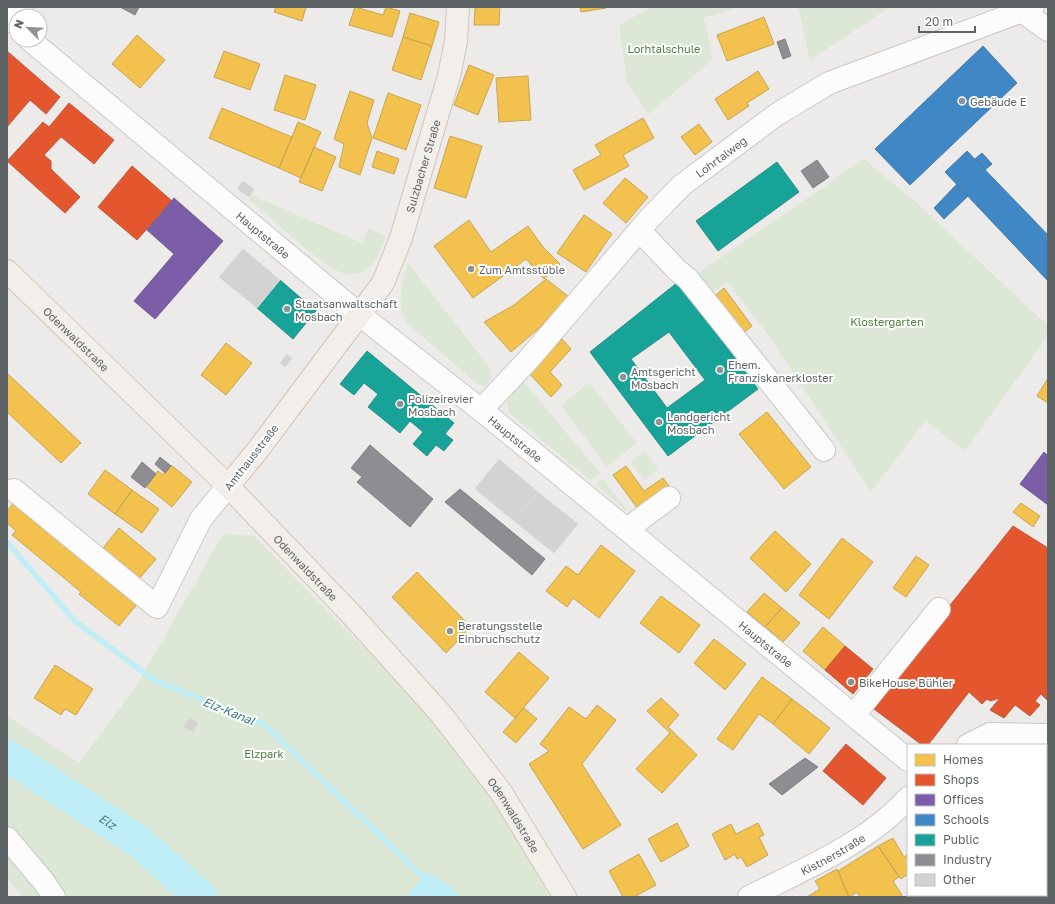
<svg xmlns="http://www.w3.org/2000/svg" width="1055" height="904" font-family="'Golos Text',sans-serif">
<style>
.green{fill:#dce8d5}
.water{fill:#bfeef6}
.homes{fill:#f2c14e;stroke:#c6a555}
.shops{fill:#e4572e;stroke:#bc5b3f}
.offices{fill:#7b5ea7;stroke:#726094}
.schools{fill:#3f88c5;stroke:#487da8}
.public{fill:#17a398;stroke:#2c9089;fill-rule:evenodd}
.industry{fill:#8d8d92;stroke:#7f8185}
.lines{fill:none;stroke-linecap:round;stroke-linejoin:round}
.stream{stroke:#bfeef6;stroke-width:5.5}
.river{stroke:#bfeef6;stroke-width:33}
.building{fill:#d4d2d2;stroke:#dcdad8}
.minor-casing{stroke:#c8c8c7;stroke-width:24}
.major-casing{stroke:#d4c4b8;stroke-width:24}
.minor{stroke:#fcfcfc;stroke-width:22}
.major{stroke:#f2eee9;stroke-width:22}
.poi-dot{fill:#909394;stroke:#fff;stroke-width:1.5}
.labels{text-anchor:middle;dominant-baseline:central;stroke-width:4;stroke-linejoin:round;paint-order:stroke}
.park-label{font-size:11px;fill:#4b8239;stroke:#fff}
.poi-label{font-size:11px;fill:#5e6466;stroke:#fff;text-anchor:start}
.street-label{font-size:11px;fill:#5e6466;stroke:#fff}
.water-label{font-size:12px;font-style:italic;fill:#3b798b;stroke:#fff}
</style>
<rect width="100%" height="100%" fill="#edebe9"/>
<path class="green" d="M652 7H740L704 18 713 59 649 114 627 83 619 25Z
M798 7H890L810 60Z
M864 159 917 203 1048 326V335L965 451 925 421 871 492 769 336 727 282 711 293 697 274Z
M251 195 362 243 368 228 386 236C381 248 377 262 366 270 360 274 352 275 346 274 322 269 271 216 249 200Z
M408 263 487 364C493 375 493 377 484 386L476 383 407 323C396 305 401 282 408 263Z
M523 381 600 473 590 480 509 413 507 401Z
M589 382 637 443 607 467 561 406Z
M645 451 658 470 644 480 630 462Z
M603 479 627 510 626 511 595 484Z
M223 534 254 536 448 733 522 843 549 897H460L454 889 423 876 406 897H23L7 878V716L79 763 135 688Z"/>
<path class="water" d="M430 873 454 889 460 897H406L423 876Z"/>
<path class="homes" d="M276 7H306L302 21 274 12Z
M355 7 383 15 386 7 400 11 392 37 349 25Z
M475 7H500L499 25H474Z
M580 7H606V8L581 12Z
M410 13 439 22 432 46 403 37Z
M764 17 774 44 727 61 717 35Z
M137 35 165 60 140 88 112 64Z
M403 37 432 46 421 80 392 70Z
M224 51 260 64 250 90 214 77Z
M469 65 494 75 478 115 454 105Z
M758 71 769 89 747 103 749 106 728 120 715 99Z
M285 75 316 85 305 120 274 110Z
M528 76 531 120 499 122 496 78Z
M350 91 374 100 367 123 372 138 360 175 339 167 344 144 334 139Z
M388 93 421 105 406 150 373 138Z
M222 108 292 137 279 168 209 138Z
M643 118 654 138 623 155 629 166 584 190 573 170 601 155 595 145Z
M298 122 321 132 301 178 279 168Z
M699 124 712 142 695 155 681 137Z
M450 136 482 146 466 198 434 188Z
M314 147 336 157 322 191 299 182Z
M377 151 399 159 394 174 372 167Z
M625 178 648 197 626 223 603 203Z
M584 215 612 234 586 272 557 253Z
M469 220 491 252 528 226 543 247 560 264 544 279 526 259 473 298 434 246Z
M546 279 569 297 537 330 511 352 484 322 514 305Z
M724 288 752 326 739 337 711 299Z
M562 339 571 349 550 372 562 385 551 397 529 373Z
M226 343 252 363 226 395 201 375Z
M7 373 81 443 61 463 7 412Z
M1048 378V403L1037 396Z
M767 412 811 467 784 489 739 434Z
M171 465 192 482 172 507 146 486 158 471 163 475Z
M626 466 644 491 663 478 672 490 641 513 613 475Z
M105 470 132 490 115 514 88 494Z
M132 490 159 509 142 533 115 514Z
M14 502 138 603 119 626 79 594 81 592 12 535 16 531 7 523V511Z
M1021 503 1040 516 1033 527 1013 512Z
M119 528 156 559 139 579 103 548Z
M775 531 811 564 786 592 750 558Z
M842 538 873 562 829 619 799 595Z
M601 545 635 571 599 618 573 598 567 607 546 591 566 566 578 575Z
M916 556 929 565 906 597 893 588Z
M417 572 471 627 446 653 392 597Z
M764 593 782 608 765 627 747 612Z
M661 596 700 625 679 653 640 623Z
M782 608 800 623 783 642 765 627Z
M823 627 845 646 825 670 803 651Z
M714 639 746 664 725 690 694 663Z
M519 652 549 678 515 718 485 692Z
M55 665 93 689 76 715 65 709 61 715 34 698Z
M762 677 792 699 773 724 759 714 733 750 717 739Z
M661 698 679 715 668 727 697 755 662 793 636 769 670 733 647 711Z
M792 699 830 728 809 754 773 724Z
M597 705 616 720 582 764 621 825 583 849 529 764 549 751 540 744 569 707 586 719Z
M524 708 537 719 516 743 503 732Z
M677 823 689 846 661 862 648 839Z
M758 823 764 835 759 837 768 855 747 867 741 857 737 859 735 854 725 860 712 834 731 824 736 834Z
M893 838 904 857 908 854V874L901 879 878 846Z
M878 846 899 877 893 881 903 897H860L857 892 849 897 838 871Z
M639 854 656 885 634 897H623L609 871Z
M837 869 849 897H807L820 889 815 881Z"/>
<path class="shops" d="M7 51 60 97 46 114 30 100 7 127Z
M69 103 114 140 94 164 49 127Z
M43 122 61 137 44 155 51 161V169L80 197 65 213 7 161Z
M132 166 172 201 137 240 98 207Z
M1013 526 1048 548V701L1041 694 1035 701 1040 705 1030 716 1015 705 1004 718 990 710 1000 698 990 701 987 699 982 704 969 692 928 745H922L870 706Z
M845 646 873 669 853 694 825 670Z
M846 744 886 778 863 805 823 771Z
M1046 762 1048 764 1046 794Z
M1048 830V857L1046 856V832Z"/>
<path class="offices" d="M174 198 223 241 155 319 134 301 174 254 147 230Z
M1044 452 1048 456V505L1020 484Z"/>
<path class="schools" d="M983 46 1017 83 910 185 875 149Z
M967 151 1048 235V281L945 172Z
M982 153 992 164 985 170 975 159Z
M957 184 968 196 944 219 934 208Z"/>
<path class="public" d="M777 162 799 192 718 251 696 221Z
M280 280 316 311 293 339 257 308Z
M678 282 758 389 668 456 590 352ZM669 332 705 380 667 408 631 359Z
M367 351 454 423 445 434 453 440 444 451 436 445 427 456 413 444 423 432 410 421 400 433 368 407 378 394 364 383 354 395 340 384Z"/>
<path class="industry" d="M120 7H139L135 15Z
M785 39 791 56 783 59 777 42Z
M817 160 829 177 813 188 801 171Z
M370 445 433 499 410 527 357 482 362 477 351 468Z
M160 457 171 466 165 473 155 464Z
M142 462 156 474 145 488 131 477Z
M460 489 545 559 532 575 445 502Z
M805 758 818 767 782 795 769 784Z"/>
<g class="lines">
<path class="stream" d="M7 542 76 622 154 680 265 725 427 881"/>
<path class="river" id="s1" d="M7 756 137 840 201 897"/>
</g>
<path class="building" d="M243 181 254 189 249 197 237 189Z
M243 249 280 280 257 308 219 277Z
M287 354 292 358 285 367 280 363Z
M499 459 538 492 514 521 475 489Z
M538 492 578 524 554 553 514 521Z
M189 718 198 723 193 732 184 727Z"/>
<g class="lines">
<defs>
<g id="minor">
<path d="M1022 11 1048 30"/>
<path d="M8 21 22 7"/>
<path id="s2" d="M30 40 360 315 486 414 908 760"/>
<path d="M640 231 677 270 688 279 824 450"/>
<path id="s3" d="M481 410 528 360 650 218 682 185 776 115 829 83 1033 7"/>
<path d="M14 490 157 607 201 519 228 486"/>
<path d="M627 529 669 498"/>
<path d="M854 715 939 609"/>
<path d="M968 745 990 734 1048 735"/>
<path d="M7 838 44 882 54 897"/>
<path d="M1046 877 1048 878"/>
<path id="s4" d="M749 897C802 870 868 843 908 798"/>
<path d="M1024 897 1026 895"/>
</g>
<g id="major">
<path id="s5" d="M7 271 228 486 351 614 441 714 501 792 565 897"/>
<path id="s6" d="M228 486 257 451 383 283 401 238 449 76 456 41 458 7"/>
</g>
</defs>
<use href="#minor" class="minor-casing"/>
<use href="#major" class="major-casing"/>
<use href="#minor" class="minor"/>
<use href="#major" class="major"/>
</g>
<g class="poi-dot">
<circle cx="962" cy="101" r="4"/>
<circle cx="471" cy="269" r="4"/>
<circle cx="287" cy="309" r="4"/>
<circle cx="720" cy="370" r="4"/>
<circle cx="623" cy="377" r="4"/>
<circle cx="400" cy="404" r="4"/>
<circle cx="659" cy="422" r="4"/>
<circle cx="450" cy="631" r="4"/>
<circle cx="851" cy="682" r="4"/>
</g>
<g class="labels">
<g class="park-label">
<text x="664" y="48">Lorhtalschule</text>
<text x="887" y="321">Klostergarten</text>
<text x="264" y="753">Elzpark</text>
</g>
<g class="poi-label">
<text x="970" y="101">Gebäude E</text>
<text x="479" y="269">Zum Amtsstüble</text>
<text x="295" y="303">Staatsanwaltschaft<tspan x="295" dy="13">Mosbach</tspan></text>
<text x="728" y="364">Ehem.<tspan x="728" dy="13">Franziskanerkloster</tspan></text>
<text x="631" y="371">Amtsgericht<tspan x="631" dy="13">Mosbach</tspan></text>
<text x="408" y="398">Polizeirevier<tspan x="408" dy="13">Mosbach</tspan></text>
<text x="667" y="416">Landgericht<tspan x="667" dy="13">Mosbach</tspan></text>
<text x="458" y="625">Beratungsstelle<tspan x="458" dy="13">Einbruchschutz</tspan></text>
<text x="859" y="682">BikeHouse Bühler</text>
</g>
<g class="street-label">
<text stroke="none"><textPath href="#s3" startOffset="350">Lohrtalweg</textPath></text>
<text stroke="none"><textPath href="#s6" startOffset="379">Sulzbacher Straße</textPath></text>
<text stroke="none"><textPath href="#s2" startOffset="304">Hauptstraße</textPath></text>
<text stroke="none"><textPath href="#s5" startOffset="97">Odenwaldstraße</textPath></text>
<text stroke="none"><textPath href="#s2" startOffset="628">Hauptstraße</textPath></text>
<text transform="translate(251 457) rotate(-52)">Amthausstraße</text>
<text stroke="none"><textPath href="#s5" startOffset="421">Odenwaldstraße</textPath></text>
<text stroke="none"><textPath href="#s2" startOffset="952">Hauptstraße</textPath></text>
<text stroke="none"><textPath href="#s5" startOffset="745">Odenwaldstraße</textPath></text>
<text stroke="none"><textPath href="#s4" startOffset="94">Kistnerstraße</textPath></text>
</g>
<g class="water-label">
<text transform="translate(229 711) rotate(22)">Elz-Kanal</text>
<text stroke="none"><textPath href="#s1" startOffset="120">Elz</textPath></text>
</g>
</g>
<rect width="1055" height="904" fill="none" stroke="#5e6466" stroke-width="16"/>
<rect x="907" y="744" width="140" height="152" fill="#ffffff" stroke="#bfc1c2"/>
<rect x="915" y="754" width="20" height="12" fill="#f2c14e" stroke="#bfc1c2"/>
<text x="943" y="764" font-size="12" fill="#5e6466">Homes</text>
<rect x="915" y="774" width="20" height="12" fill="#e4572e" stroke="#bfc1c2"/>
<text x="943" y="784" font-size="12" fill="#5e6466">Shops</text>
<rect x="915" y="794" width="20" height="12" fill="#7b5ea7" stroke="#bfc1c2"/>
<text x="943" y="804" font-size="12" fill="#5e6466">Offices</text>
<rect x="915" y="814" width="20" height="12" fill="#3f88c5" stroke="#bfc1c2"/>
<text x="943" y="824" font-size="12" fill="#5e6466">Schools</text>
<rect x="915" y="834" width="20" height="12" fill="#17a398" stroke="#bfc1c2"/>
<text x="943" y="844" font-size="12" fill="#5e6466">Public</text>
<rect x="915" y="854" width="20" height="12" fill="#8d8d92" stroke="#bfc1c2"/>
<text x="943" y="864" font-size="12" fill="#5e6466">Industry</text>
<rect x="915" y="874" width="20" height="12" fill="#d4d2d2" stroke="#bfc1c2"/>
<text x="943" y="884" font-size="12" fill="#5e6466">Other</text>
<g transform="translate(28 28) rotate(294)"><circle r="19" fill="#ffffff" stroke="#bfc1c2"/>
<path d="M0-3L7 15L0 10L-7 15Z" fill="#909394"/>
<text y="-6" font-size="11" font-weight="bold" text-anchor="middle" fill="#5e6466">N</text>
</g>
<path d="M919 26v6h56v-6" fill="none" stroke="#5e6466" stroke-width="2"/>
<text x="925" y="26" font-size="12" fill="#5e6466" stroke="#ffffff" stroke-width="3" paint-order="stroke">20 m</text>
</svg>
